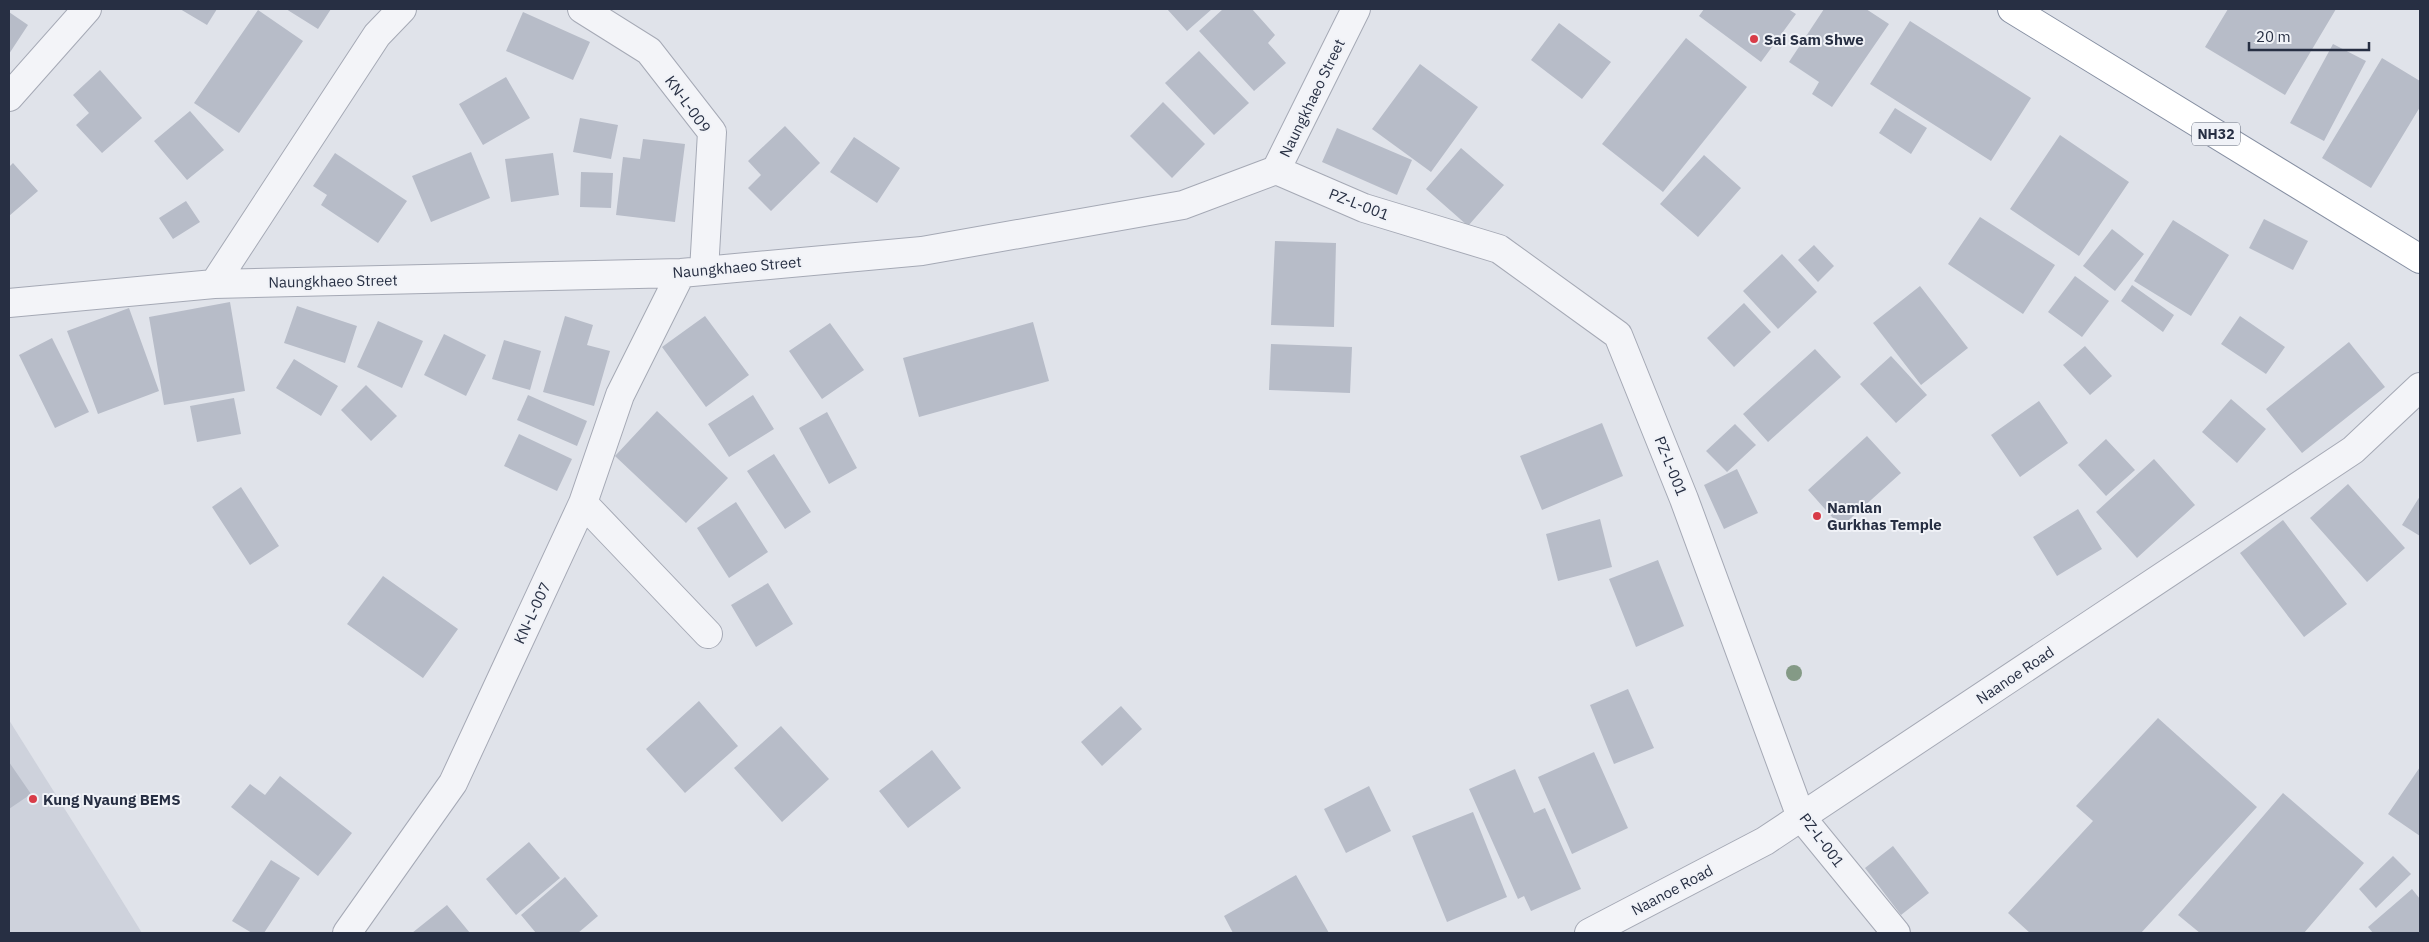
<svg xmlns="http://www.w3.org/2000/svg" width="2429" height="942" font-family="'IBM Plex Sans',sans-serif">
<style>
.built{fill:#ced2dc}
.building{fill:#b7bcc8}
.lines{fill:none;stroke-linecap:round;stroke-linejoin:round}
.minor-casing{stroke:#a5a9b5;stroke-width:30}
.highway-casing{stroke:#868fa2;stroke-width:30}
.minor{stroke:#f3f4f8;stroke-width:28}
.highway{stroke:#fff;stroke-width:28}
.tree{fill:#849a86}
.poi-dot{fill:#d83c48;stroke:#f0f2f7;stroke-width:2}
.labels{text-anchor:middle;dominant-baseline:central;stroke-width:4;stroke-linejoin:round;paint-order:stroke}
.shield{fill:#f0f2f7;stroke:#636a79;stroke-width:1}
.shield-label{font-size:14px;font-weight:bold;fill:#272f43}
.poi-label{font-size:15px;font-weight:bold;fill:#272f43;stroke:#f0f2f7;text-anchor:start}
.street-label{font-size:15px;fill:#272f43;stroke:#f0f2f7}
</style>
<rect width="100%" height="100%" fill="#e0e3ea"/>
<path class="built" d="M9 720 108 878 142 933H9Z"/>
<path class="building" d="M180 9H217L207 25Z
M286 9H331L318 29Z
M1167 9H1212L1187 31Z
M1223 9H1252L1275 35 1268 43 1286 63 1254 91 1199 31Z
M1704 9H1788L1796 14 1761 62 1699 16Z
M1824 9H1866L1889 24 1832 107 1812 94 1819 82 1789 62Z
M2228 9H2336L2285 95 2205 47Z
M258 10 303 41 239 133 194 103Z
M9 12 28 25 9 54Z
M523 12 590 42 573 80 506 51Z
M1910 21 2031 98 1991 161 1870 84Z
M1559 23 1611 62 1582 99 1531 60Z
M1686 38 1747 87 1663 192 1602 144Z
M2333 44 2366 61 2324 141 2290 123Z
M1199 51 1249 103 1214 135 1165 83Z
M2382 58 2420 81V107L2371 188 2322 158Z
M1420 64 1478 107 1431 172 1372 129Z
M100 70 142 118 102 153 76 125 89 113 73 95Z
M506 77 530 118 483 145 459 104Z
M1163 102 1205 144 1172 178 1130 136Z
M1895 108 1927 128 1911 154 1879 133Z
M190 111 224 150 187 180 154 141Z
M580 118 618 125 611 159 573 152Z
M785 126 820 163 771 211 748 188 761 175 748 161Z
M1337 128 1412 160 1397 195 1322 162Z
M2060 135 2129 182 2079 256 2010 209Z
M854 137 900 168 877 203 830 172Z
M643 139 685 144 675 222 616 215 623 157 640 159Z
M1461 148 1504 185 1468 226 1426 189Z
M471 152 490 198 431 222 412 176Z
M335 153 407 201 378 243 321 205 327 195 313 186Z
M553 153 559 195 511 202 505 159Z
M1704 155 1741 188 1698 237 1660 204Z
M13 163 38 191 9 216V167Z
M581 172 613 173 611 208 580 207Z
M186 201 200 222 173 239 159 218Z
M1980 217 2055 265 2023 314 1948 264Z
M2264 219 2308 241 2293 270 2249 248Z
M2173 220 2229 255 2191 316 2134 281Z
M2112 229 2144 254 2115 291 2083 266Z
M1275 241 1336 243 1334 327 1271 325Z
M1814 245 1834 266 1818 282 1798 260Z
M1782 254 1817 292 1778 329 1743 291Z
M2075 276 2109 301 2082 337 2048 312Z
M2132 285 2174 315 2163 332 2121 301Z
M1920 286 1968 348 1921 385 1873 323Z
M230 302 245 391 164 405 149 317Z
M1744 303 1771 332 1734 367 1707 338Z
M297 306 357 326 345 363 284 343Z
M129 308 159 391 98 414 67 331Z
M565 316 593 325 587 345 610 351 594 406 543 392Z
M705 316 749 375 706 407 662 347Z
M2240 316 2285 347 2266 374 2221 344Z
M378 321 423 341 402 388 357 367Z
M1033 322 1049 381 919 417 903 358Z
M830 323 864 370 822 399 789 351Z
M444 334 486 355 466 396 424 375Z
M52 338 89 412 55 428 19 355Z
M504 340 541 351 530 390 492 379Z
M2349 342 2385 387 2302 453 2266 409Z
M1271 344 1352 347 1350 393 1269 390Z
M2085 346 2112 376 2090 395 2063 365Z
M1815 349 1841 377 1768 442 1743 414Z
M1891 356 1927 395 1896 423 1860 384Z
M294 359 338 386 321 416 276 388Z
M366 385 397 416 371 441 341 410Z
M528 395 587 421 577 446 517 420Z
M753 395 774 429 729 457 708 424Z
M234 398 241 434 197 442 190 406Z
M2231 399 2266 429 2237 463 2202 432Z
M2039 401 2068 443 2020 477 1991 435Z
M657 411 728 478 686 523 615 456Z
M827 412 857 468 829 484 799 428Z
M1602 423 1623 476 1542 510 1520 456Z
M1735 424 1756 445 1727 472 1706 451Z
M519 434 572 459 557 491 504 466Z
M1867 436 1901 473 1841 527 1808 490Z
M2106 439 2135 470 2106 496 2078 465Z
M774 454 811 512 785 529 747 471Z
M2154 459 2195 505 2137 558 2096 512Z
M1737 469 1758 513 1724 529 1704 485Z
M2348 484 2405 548 2367 582 2310 518Z
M241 487 279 546 250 565 212 507Z
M2420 496V536L2402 525Z
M736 502 768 552 729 578 697 528Z
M2078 509 2102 549 2057 576 2033 537Z
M1600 519 1612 567 1558 581 1546 534Z
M2283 520 2347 604 2304 637 2240 553Z
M1658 560 1684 626 1636 647 1609 579Z
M383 576 458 629 423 678 347 624Z
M768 583 793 624 756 647 731 605Z
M1628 689 1654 748 1614 764 1590 705Z
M699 701 738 746 685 793 646 749Z
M1121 706 1142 729 1102 766 1081 742Z
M2158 718 2257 807 2141 933H2030L2008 913 2093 821 2076 806Z
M781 726 829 779 782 822 734 768Z
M932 750 961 788 908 828 879 791Z
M1594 752 1628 828 1572 854 1538 777Z
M9 762 31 794 9 809Z
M2420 767V836L2388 814Z
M1515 769 1534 813 1545 808 1581 889 1531 911 1524 896 1518 899 1469 789Z
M280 776 352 833 318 876 231 807 250 784 265 795Z
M1369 786 1391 831 1346 853 1324 809Z
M2283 793 2364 863 2304 933H2200L2178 915Z
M1473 812 1507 897 1447 922 1412 836Z
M529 842 560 878 516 915 486 879Z
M1893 846 1929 893 1901 915 1865 868Z
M2393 856 2411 874 2376 908 2359 889Z
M271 860 300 878 264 933H252L232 921Z
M1296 875 1329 933H1233L1224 916Z
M565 877 598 916 578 933H536L521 915Z
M2412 889 2420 899V933H2373L2368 927Z
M447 905 470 933H412Z"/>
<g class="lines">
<defs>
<path id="minor" d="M582 9 649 51 712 132 704 271
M9 97 87 9
M1276 170 1364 208 1499 249 1618 335 1684 499 1801 817 1896 933
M214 284 377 35 402 9
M9 303 214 284 681 273 922 251 1183 205 1276 170 1356 9
M583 503 708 634
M347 933 453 783 583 503 620 395 681 273
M1589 933 1765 841 1801 817 2353 450 2420 387"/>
<path id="highway" d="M2012 9 2420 259"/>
</defs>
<use href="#minor" class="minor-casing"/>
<use href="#highway" class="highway-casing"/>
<use href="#minor" class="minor"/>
<use href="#highway" class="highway"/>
</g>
<circle class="tree" cx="1794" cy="673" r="8"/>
<g class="poi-dot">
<circle cx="1754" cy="39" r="5"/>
<circle cx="1817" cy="516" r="5"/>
<circle cx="33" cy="799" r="5"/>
</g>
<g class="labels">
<rect class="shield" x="2192" y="122.5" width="48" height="23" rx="4"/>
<g class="shield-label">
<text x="2216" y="134">NH32</text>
</g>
<g class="poi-label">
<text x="1764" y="39">Sai Sam Shwe</text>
<text x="1827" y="507">Namlan<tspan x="1827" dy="17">Gurkhas Temple</tspan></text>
<text x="43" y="799">Kung Nyaung BEMS</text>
</g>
<g class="street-label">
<text transform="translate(1312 98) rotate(-64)">Naungkhaeo Street</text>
<text transform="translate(688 104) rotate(54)">KN-L-009</text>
<text transform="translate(1359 204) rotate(21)">PZ-L-001</text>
<text transform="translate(737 267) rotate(-5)">Naungkhaeo Street</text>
<text transform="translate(333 281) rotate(-1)">Naungkhaeo Street</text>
<text transform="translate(1671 466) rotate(68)">PZ-L-001</text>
<text transform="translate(532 613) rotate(-65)">KN-L-007</text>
<text transform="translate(2015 675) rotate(-34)">Naanoe Road</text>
<text transform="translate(1822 840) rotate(53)">PZ-L-001</text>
<text transform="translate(1672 890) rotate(-28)">Naanoe Road</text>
</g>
</g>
<rect width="2429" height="942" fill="none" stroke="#272f43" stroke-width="20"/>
<path d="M2249 42v8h120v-8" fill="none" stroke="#272f43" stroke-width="2.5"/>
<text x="2256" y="42" font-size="15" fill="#272f43" stroke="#f0f2f7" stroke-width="4" paint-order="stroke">20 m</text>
</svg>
